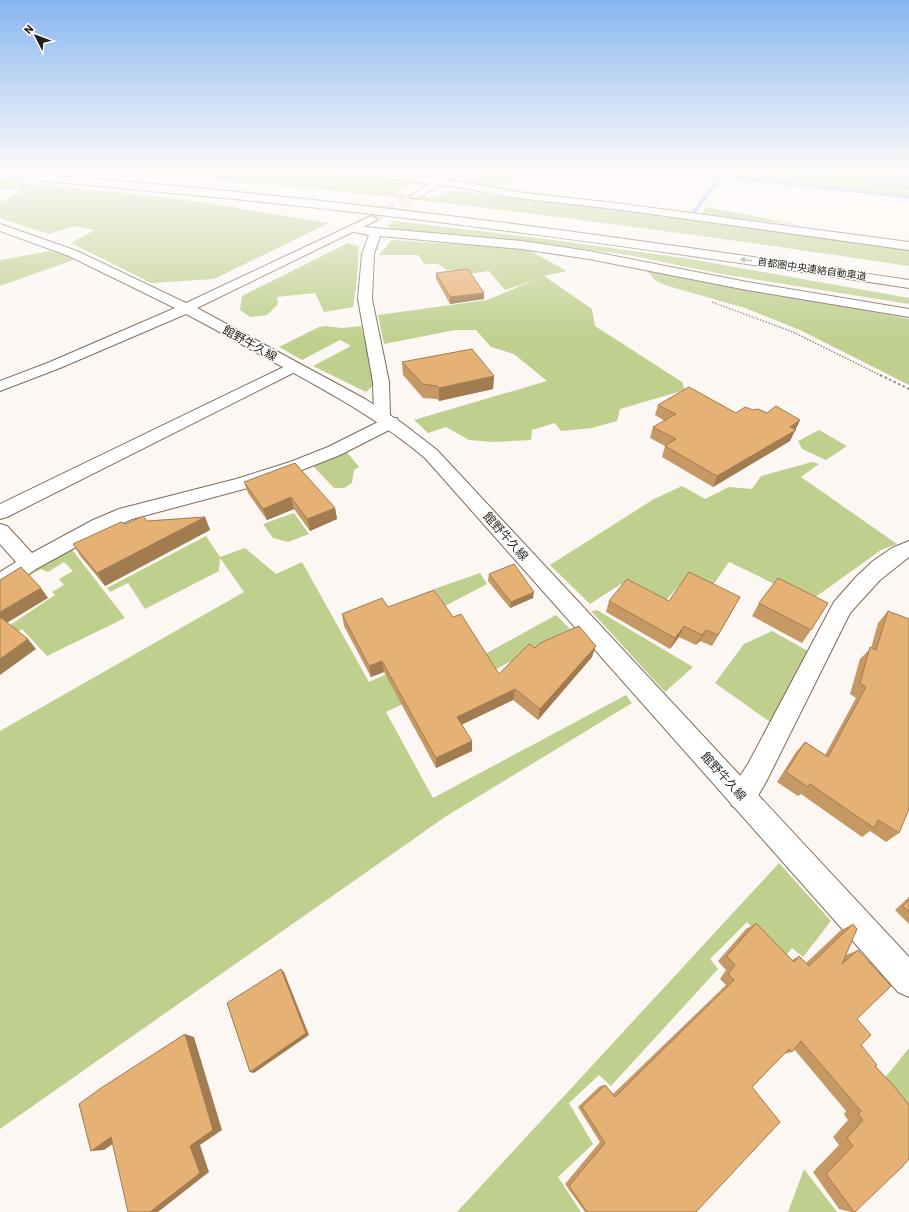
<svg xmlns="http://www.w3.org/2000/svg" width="909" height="1212" font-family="'IBM Plex Sans','Noto Sans JP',sans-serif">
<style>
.green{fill:#bfd08e}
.water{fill:#95bafa}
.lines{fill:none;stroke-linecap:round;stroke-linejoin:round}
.stream{fill:#95bafa;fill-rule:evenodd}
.secondary-tunnel{stroke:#dcd6d2;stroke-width:11;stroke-dasharray:11 5.5;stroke-linecap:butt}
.street-casing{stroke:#7e6b5a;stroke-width:2}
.secondary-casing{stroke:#7e6b5a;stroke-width:2}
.highway-casing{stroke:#7e6b5a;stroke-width:2}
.path-far1{stroke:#948d88;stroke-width:1.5;stroke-dasharray:1.5 1.5;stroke-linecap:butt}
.path{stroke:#948d88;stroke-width:2;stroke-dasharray:2.5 2.5;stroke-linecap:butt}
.street{fill:#fff;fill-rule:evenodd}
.secondary{fill:#fff;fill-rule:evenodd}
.highway{fill:#fff;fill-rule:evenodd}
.wall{fill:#c69864}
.shaded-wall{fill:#a17c51}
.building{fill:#e6b174;stroke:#a17c51}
.oneway{fill:#9d9a97}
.labels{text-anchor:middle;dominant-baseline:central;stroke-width:3;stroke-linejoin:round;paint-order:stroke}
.far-street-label{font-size:10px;fill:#261e17;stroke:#fff}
.street-label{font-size:12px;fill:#261e17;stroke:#fff}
</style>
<rect width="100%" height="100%" fill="#fcf7f3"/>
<path class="green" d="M108 170H326L415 181 395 193 434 198 450 190 642 213 909 249V266C643 226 377 191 108 170Z
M492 170H495L520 175 501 186 470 182Z
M727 170H780L831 177 866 179 909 184V191Z
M795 170H855L909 176V182L862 176 820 174Z
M737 174 909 194V197L733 177Z
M0 181 195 200 128 196 195 201 329 223 214 279 151 283 71 243 95 230 76 226 49 234 0 218V202L24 190 0 189Z
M705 207 800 225 702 214Z
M394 221 546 239 684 258 909 298V304L716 273 628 255 564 246 504 239 401 232 387 226Z
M392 240 527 249 567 271 544 276 592 309 595 326 682 382 685 390 620 409 617 421 592 428 561 431 555 423 532 430 531 440 494 442 469 440 446 427 428 433 414 420 547 381 514 354 491 347 476 330H455L384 344 378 315 487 300 535 280 505 290 489 271 469 274 463 271 447 270 438 264H424L418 255H379Z
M348 243 359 246 357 279 353 307 324 312 315 293 277 297 278 304 267 315 250 317 240 310 242 296Z
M50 251 76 259 0 286V260Z
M646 270 785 295 909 319V385L800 330 745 308 668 286 656 281Z
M325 326 342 328 361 326 376 383 366 392 313 366 351 346 340 340 302 360 279 347 319 327Z
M819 430 847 446 826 460 802 449 798 441Z
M346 451 359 467 354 470 352 483 344 488H334L312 465Z
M812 462 819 464 801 477 897 544 881 550 810 601 729 562 709 591 684 580 660 607 621 584 590 604 550 565 654 499 682 486 705 499 729 487 752 489 761 476Z
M294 513 309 534 288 542 273 538 263 524Z
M206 536 220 557 245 548 276 574 302 562 369 682 413 662 429 692 386 712 433 798 626 695 632 703 445 817 0 1129V731L244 592 220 558 219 571 145 609 128 583 110 592 107 588Z
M70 547 125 618 47 656 22 629 7 638 1 631 55 595 52 592 64 585 59 579 73 571 64 562 48 572 41 569 0 593V588Z
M480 573 487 584 445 606 434 589Z
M597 610 693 667 665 692 591 611Z
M556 615 570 629 489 673 476 659Z
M772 631 808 651 770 722 715 683 744 644Z
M779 863 831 921 803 957 792 948 783 959 747 922 710 959 718 969 611 1086 599 1075 569 1103 593 1144 558 1177 581 1212H457Z
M909 1048V1112L884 1079Z
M804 1169 837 1212H788Z"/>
<path class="water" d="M780 170H795L842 176H862L909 182V184L866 179 831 177Z"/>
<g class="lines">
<path class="stream" d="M719 175 909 197V199L722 178 696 213H692V211Z"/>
<path class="secondary-tunnel" d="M371 219 415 196"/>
<defs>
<path id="street" d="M335 170H362L456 181 518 192 615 203 909 242V250L615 209 518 198 456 187 340 173Z
M353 226 522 241 589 251 747 282 909 309V317L747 290 589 259 522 249 380 236 374 254 372 299 389 382 390 415 389 418H397L399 422 397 426 340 455 302 470 248 488 132 519 107 530 36 569 8 588 0 590V572L16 562 0 544V524L7 526 32 553 93 520 119 509 236 479 290 462 328 447 382 420 376 419 374 415 373 382 358 299 362 254 369 235 349 231 347 229 349 227Z
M294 362 299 364 302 367 299 370 7 517 0 519V504Z
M909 541V557L880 580 850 613 766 782 752 806 742 810 732 806 728 797 732 788 748 764 834 602 856 577 873 561 892 548Z"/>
<path id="secondary" d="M451 170H462L419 198H411L410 196Z
M371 216 377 219 375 221 197 308 365 399 402 423 437 450 909 957V997L898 992 425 458C380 420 330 393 279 365 248 348 217 330 186 314L60 368 0 391V381L50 362 175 308 69 256 0 231V224L77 251 186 303Z"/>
<path id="highway" d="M0 172C304 192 607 235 909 280V288C671 252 432 218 193 195 128 189 64 182 0 178Z"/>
</defs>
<use href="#street" class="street-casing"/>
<use href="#secondary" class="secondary-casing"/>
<use href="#highway" class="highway-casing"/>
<path class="path-far1" d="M711 170 909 193
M865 170 909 175
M712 302 793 332 882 376"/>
<path class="path" d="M880 375 909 389"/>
<use href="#street" class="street"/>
<use href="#secondary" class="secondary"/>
<use href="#highway" class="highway"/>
</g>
<path class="wall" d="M436 273 484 299 450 304 436 279Z
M402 362 494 376 493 389 439 401 437 399 423 398 403 375Z
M658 405 736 413 753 410 800 420 790 441 713 487 662 457 665 446 650 438 653 427 665 421 655 415Z
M244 482 335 508 337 519 310 531 294 509 267 520 248 493Z
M205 517 210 530 105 586 81 557 73 544 126 524 147 521Z
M489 574 533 598 510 608 488 581Z
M740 597 712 646 700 641 696 645 679 637 670 649 606 612 609 601H669Z
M759 603 811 630 802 643 752 616Z
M388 607 453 617 499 674 535 648 592 657 538 720 513 700 462 724 472 751 436 768 384 672 371 677 344 626 342 614Z
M888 611 899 833 886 842 870 831 862 837 801 794 798 796 777 782 796 752 805 742 825 755 856 698 850 694 860 659 871 648 878 623Z
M909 897V924L895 910Z
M756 923 792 960 799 956 806 963 841 930 853 924 846 955 858 950 857 1019 861 1045 875 1066 855 1212H851L839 1209 813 1172 839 1145 833 1137 848 1120 844 1114 846 1111 794 1049 792 1052 784 1054 752 1087 696 1212H585L565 1184 600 1142 578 1107 600 1086 605 1085 613 1094 726 985 720 979 726 970 718 961 746 929Z"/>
<path class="shaded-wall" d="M484 293V299L450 304V297Z
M494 376 493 389 439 401V388Z
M800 420 790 441 713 487 717 476Z
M291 497 294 509 267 520 263 509Z
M335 508 337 519 310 531 307 519Z
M205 517 210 530 105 586 97 573Z
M41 588 48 598 5 624 0 618V612Z
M534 592 533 598 510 608 511 602Z
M740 597 734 608 712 646 718 635Z
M684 626 679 637 670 649 675 638Z
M706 630 700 641 696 645 702 635Z
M28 639 36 649 0 675V659Z
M596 646 592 657 538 720 540 709Z
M382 661 384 672 371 677 369 666Z
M515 689 513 700 457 727V717Z
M472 741V751L436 768V758Z
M281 969 284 972 309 1035 254 1073 250 1072Z
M185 1034 194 1037 222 1130 200 1145 209 1172 158 1212H150L190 1146Z
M111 1137H123L104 1150 91 1151Z"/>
<path class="building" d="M468 269 484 293 450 297 436 273Z
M472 349 494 376 439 388 437 386 423 384 402 362Z
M689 387 736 413 745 407 753 410 758 409 767 413 776 406 800 420 790 427 796 430 717 476 665 446 676 439 653 427 676 414 658 405Z
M295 463 335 508 307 519 291 497 263 509 244 482Z
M143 516 147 521 205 517 97 573 73 544 121 522 126 524Z
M514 564 534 592 511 602 489 574Z
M21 567 41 588 0 612V580Z
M689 572 740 597 718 635 706 630 702 635 684 626 675 638 609 601 627 579 669 601Z
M778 578 828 603 811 630 759 603Z
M434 590 453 617 461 614 499 674 529 644 535 648 540 643 579 626 596 646 540 709 515 689 457 717 472 741 436 758 382 661 369 666 342 614 382 598 388 607Z
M888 611 909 619V809L899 833 878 820 874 828 810 784 808 787 786 772 805 742 828 757 866 687 860 683 870 647 876 650Z
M0 617 28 639 0 659Z
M909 900V912L903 906Z
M756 923 794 962 799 956 809 966 853 924 857 929 842 964 858 950 891 986 857 1019 871 1035 861 1045 877 1065 875 1066 893 1085 909 1105V1159L901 1168 855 1212H854L826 1174 853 1146 847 1138 863 1120 858 1114 861 1111 801 1041 792 1052 789 1049 752 1087 780 1122 696 1212H587L569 1186 605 1143 582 1107 605 1085 615 1097 734 980 728 974 735 965 727 956Z
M281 969 306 1033 250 1072 227 1003Z
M185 1034 213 1130 190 1146 200 1173 150 1212H128L111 1137 91 1151 79 1104 101 1088Z"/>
<defs><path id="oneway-solid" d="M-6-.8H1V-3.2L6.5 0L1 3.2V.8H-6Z"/></defs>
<use class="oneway" href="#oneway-solid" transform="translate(746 260) rotate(-172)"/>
<linearGradient id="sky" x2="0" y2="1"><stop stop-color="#87b6ef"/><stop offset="0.5" stop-color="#fefbfa"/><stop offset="1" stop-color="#fefbfa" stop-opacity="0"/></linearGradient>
<rect width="909" height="339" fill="url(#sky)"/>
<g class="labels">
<g class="far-street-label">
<text transform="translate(812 269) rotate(8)">首都圏中央連絡自動車道</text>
</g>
<g class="street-label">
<text transform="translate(250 343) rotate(29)">館野牛久線</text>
<text transform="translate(506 536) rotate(48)">館野牛久線</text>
<text transform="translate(724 776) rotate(48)">館野牛久線</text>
</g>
</g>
<g transform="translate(36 36) rotate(312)" stroke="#ffffff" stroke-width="3" paint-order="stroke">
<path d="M0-3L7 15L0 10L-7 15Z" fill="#261e17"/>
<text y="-6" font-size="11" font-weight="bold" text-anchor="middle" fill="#261e17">N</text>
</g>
</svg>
